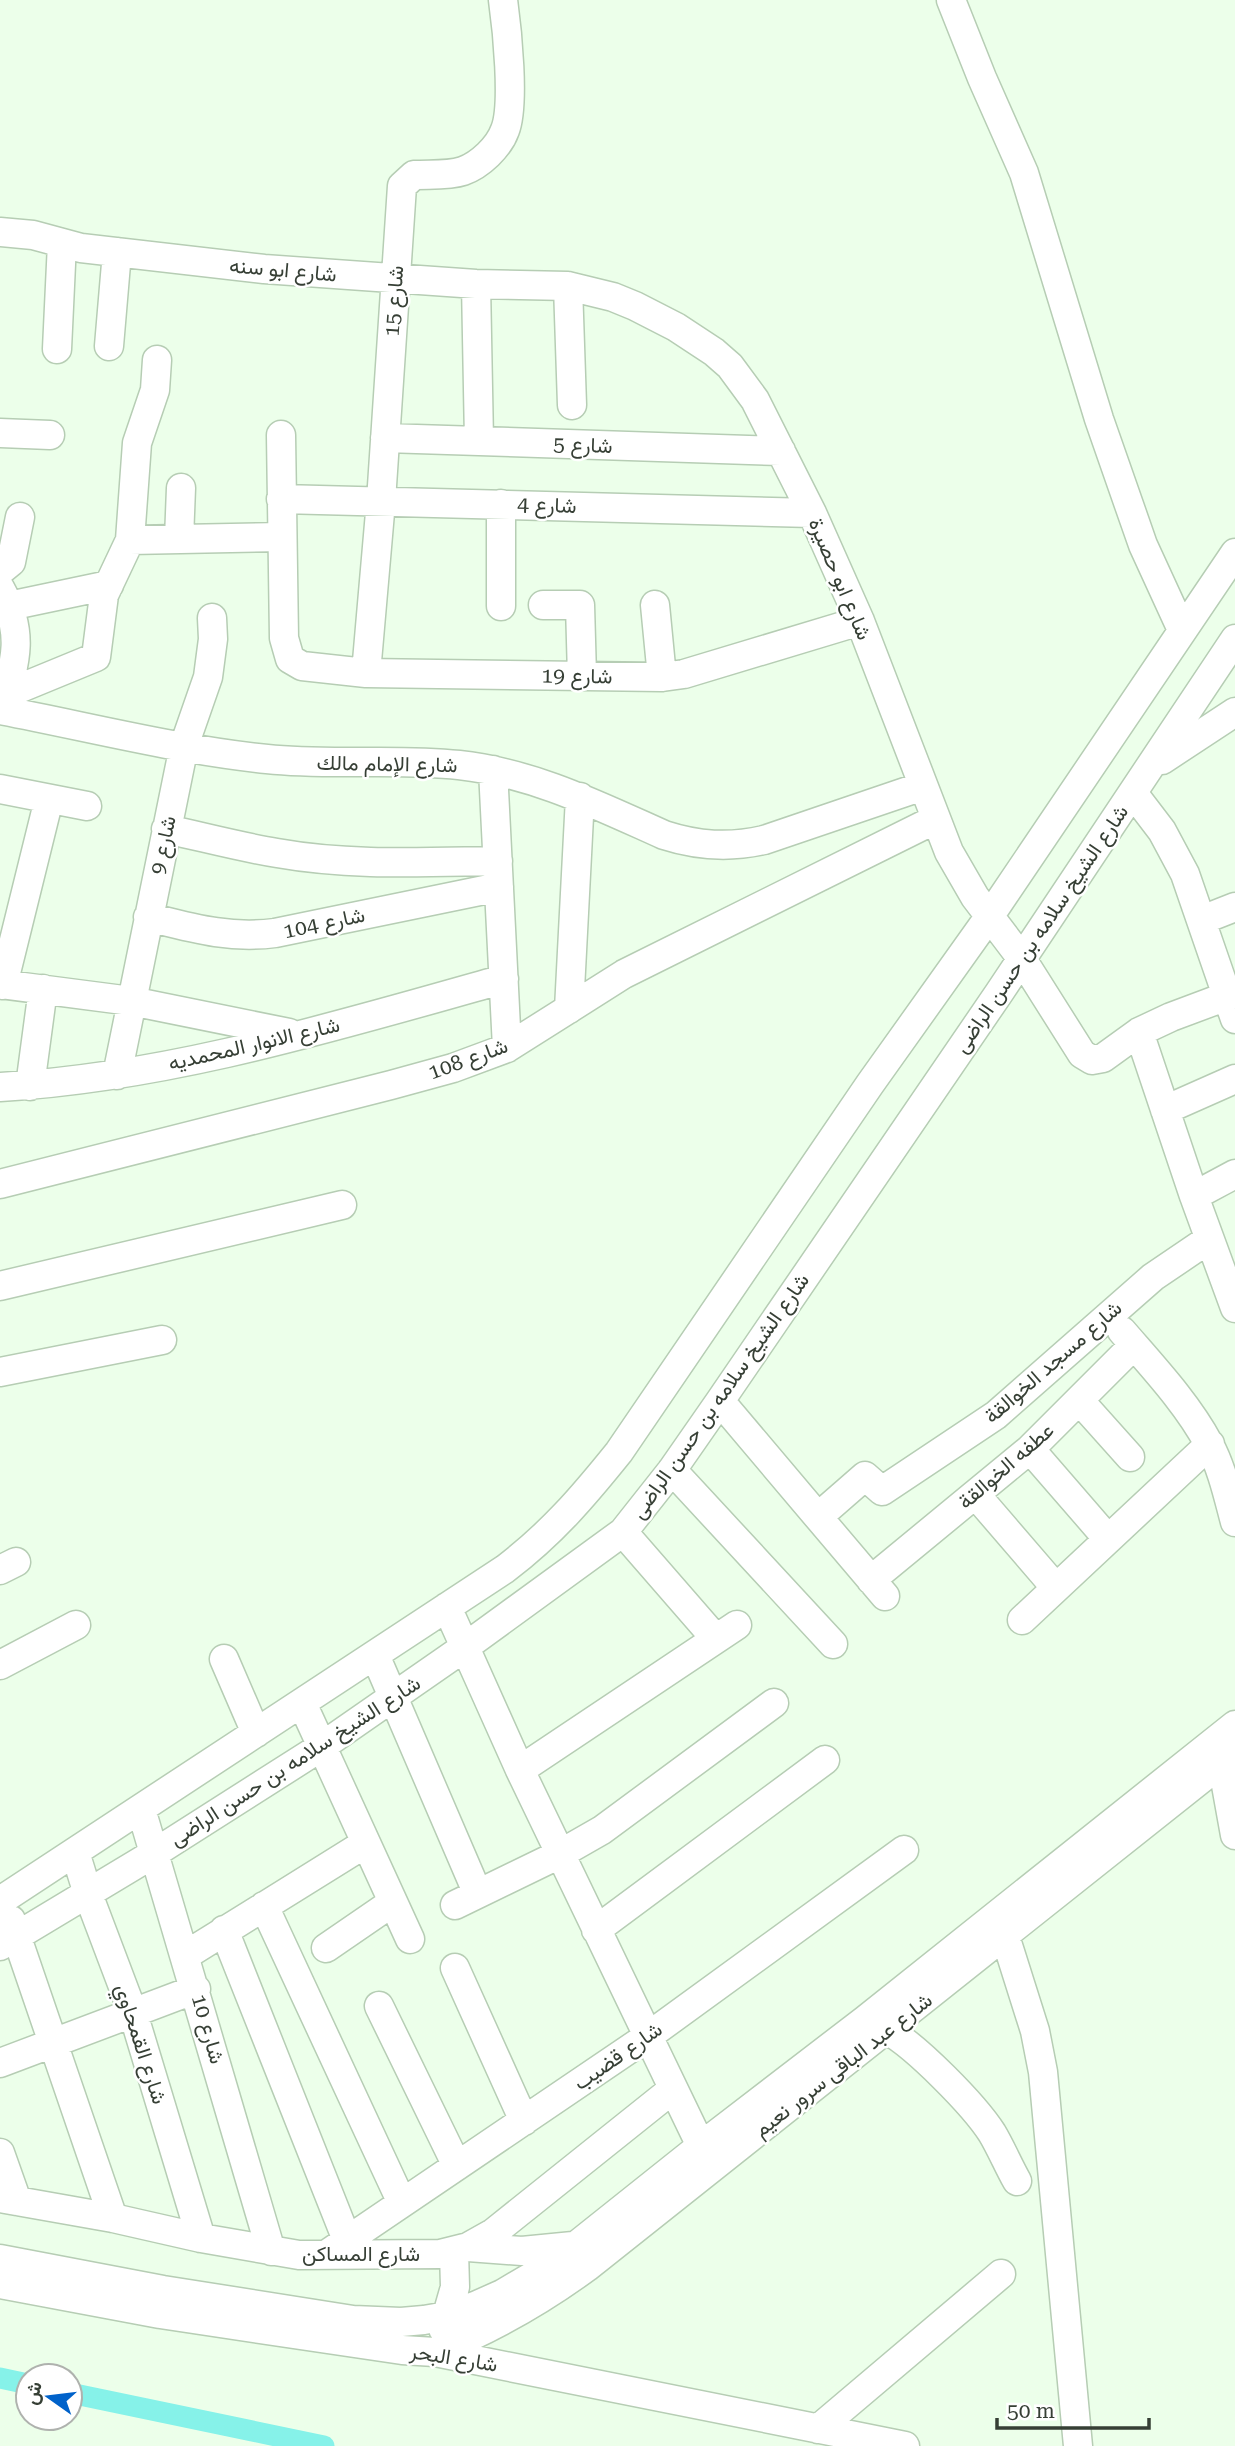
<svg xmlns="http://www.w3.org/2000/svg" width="1235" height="2446" font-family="'Roboto Serif',Vazirmatn,serif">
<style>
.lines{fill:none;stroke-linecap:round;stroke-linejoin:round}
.canal{stroke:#86f2e9;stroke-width:21}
.minor-casing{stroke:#b6cdb4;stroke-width:31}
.minor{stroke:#fff;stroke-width:28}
.labels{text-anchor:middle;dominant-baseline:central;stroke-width:5;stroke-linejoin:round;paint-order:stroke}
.street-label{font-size:21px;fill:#363f35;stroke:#fff}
</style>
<rect width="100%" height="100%" fill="#ecffea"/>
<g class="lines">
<path class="canal" d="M0 2378 28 2384
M70 2393 324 2446"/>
<defs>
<path id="minor" d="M951 0 982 78 1024 173 1099 419 1143 545 1182 630
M0 232 33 235 81 248 264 269 476 284 568 286 613 297 635 306 676 327 714 352 730 366 755 400 812 513 860 621 949 852 975 897 1022 959 1082 1054 1092 1060 1103 1058 1139 1032 1171 1017 1235 993
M476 284 479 441
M568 286 572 405
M109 346 117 252
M57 349 62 243
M0 433 50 435
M281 435 284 638 290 659 302 666 366 673 662 677 684 674 860 621
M385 438 781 451
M281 499 812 513
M501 504V606
M179 539 181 488
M130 540 282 537
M0 571 11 562 20 517
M0 588C24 631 17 660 2 705
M543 605H580L582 676
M655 605 662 677
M9 606 109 585
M366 673 381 501 402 186 414 175C430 174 448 176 463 171 480 165 499 147 505 130 515 105 507 28 503 0
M0 694H6L96 657 104 595 130 540 137 443 155 390 157 360
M0 710C89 727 178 750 267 759 331 766 395 758 459 765 533 773 597 805 664 835 698 846 729 848 764 840L923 786
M1162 760 1235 712
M493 770 507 1048
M0 789 87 806
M1133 793 1162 831 1185 874 1235 1019
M166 829C203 837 240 847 277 853 350 866 424 862 498 861
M148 917C192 928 229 939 275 933L499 887
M1202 920 1235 907
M0 984 131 1001 289 1033
M3 985 49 799
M569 1009 580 797
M1139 1032 1194 1196 1235 1308
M117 1075 184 746 208 677 213 639 212 618
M30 1086 43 989
M0 1087C172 1077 339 1025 504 979
M1165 1110 1235 1079
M0 1184 391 1085 453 1068 507 1048 624 974 936 819
M1194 1196 1235 1174
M0 1286 342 1205
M1122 1331C1153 1367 1187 1403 1209 1444 1222 1468 1228 1496 1235 1522
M0 1372 162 1340
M1079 1400 1130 1457
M720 1401 818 1517 865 1476 882 1491 996 1415 1153 1277 1209 1239
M1030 1449 1108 1539
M672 1470 833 1644
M976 1495 1056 1588
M818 1517 885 1596
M623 1532 716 1639
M0 1570 16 1562
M871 1580 1030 1449 1134 1345
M447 1607 520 1770 701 2146
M1022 1620 1210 1444
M375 1655 477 1892
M224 1659 256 1733
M0 1665 76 1625
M302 1703 410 1939
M1222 1763 1235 1835
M520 1770 737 1625
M141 1809 271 2251
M75 1852 88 1894 133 2013 201 2238
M0 1901 505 1569C552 1533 582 1498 619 1452L870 1084 989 917 1235 553
M455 1905 560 1854 602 1830 774 1703
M264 1906 402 2203
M11 1920 113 2218
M224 1930 347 2240
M596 1930 825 1760
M1005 1936 1035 2031 1043 2072 1078 2446
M0 1946 153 1854 321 1747 465 1647 623 1532 672 1470 720 1401 999 993 1235 639
M326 1948 393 1902
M186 1955 366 1843
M455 1968 524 2121
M379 2006 457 2166
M887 2030C916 2046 974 2105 992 2133 1001 2148 1008 2165 1017 2181
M0 2063 196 1989
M0 2153 17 2201
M0 2198 113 2218 201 2238 299 2255 440 2254 468 2247 493 2233 673 2089
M468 2247 522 2251 573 2246
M327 2254 647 2037 904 1850
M0 2259 163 2290 353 2320 401 2322 424 2320 447 2316 475 2306 502 2294 553 2264 701 2146 865 2020 1235 1725
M0 2284 160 2314 402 2350 435 2352 905 2446
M443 2329 455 2287 454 2251
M435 2352C492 2329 538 2303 587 2267L1235 1752
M818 2429 1001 2274"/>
</defs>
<use href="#minor" class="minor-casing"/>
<use href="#minor" class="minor"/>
</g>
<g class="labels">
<g class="street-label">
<text transform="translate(283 270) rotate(5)">شارع ابو سنه</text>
<text transform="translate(394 301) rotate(-86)">شارع 15</text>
<text transform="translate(583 445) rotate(2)">شارع 5</text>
<text transform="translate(547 505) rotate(2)">شارع 4</text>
<text transform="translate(840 579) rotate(67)">شارع ابو حصيرة</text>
<text transform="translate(577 676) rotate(1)">شارع 19</text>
<text transform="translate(387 764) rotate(1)">شارع الإمام مالك</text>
<text transform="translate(163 845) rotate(-78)">شارع 9</text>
<text transform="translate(324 923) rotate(-12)">شارع 104</text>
<text transform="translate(1041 929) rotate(-56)">شارع الشيخ سلامه بن حسن الراضى</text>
<text transform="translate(254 1044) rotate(-13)">شارع الانوار المحمديه</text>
<text transform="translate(468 1059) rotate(-20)">شارع 108</text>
<text transform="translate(1053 1362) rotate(-41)">شارع مسجد الخوالقة</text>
<text transform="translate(720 1396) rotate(-55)">شارع الشيخ سلامه بن حسن الراضى</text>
<text transform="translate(1006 1466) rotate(-41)">عطفه الخوالقة</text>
<text transform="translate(295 1761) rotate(-33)">شارع الشيخ سلامه بن حسن الراضى</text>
<text transform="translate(208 2029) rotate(74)">شارع 10</text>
<text transform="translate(141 2044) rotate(72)">شارع القمحاوي</text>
<text transform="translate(618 2056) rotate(-35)">شارع قضيب</text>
<text transform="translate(843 2065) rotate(-38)">شارع عبد الباقى سرور نعيم</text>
<text x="361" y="2254">شارع المساكن</text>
<text transform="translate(454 2358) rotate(9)">شارع البحر</text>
</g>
</g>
<g transform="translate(49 2397) rotate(284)"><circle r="33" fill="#ffffff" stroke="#afb2ae" stroke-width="2"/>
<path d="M0-5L12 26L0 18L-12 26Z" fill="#0062ca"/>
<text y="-10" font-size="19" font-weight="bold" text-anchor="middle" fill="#363f35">ش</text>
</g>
<path d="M997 2418v10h152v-10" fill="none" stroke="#363f35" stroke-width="3.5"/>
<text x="1007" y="2418" font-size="21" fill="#363f35" stroke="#ffffff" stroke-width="5" paint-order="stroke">50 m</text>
</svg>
